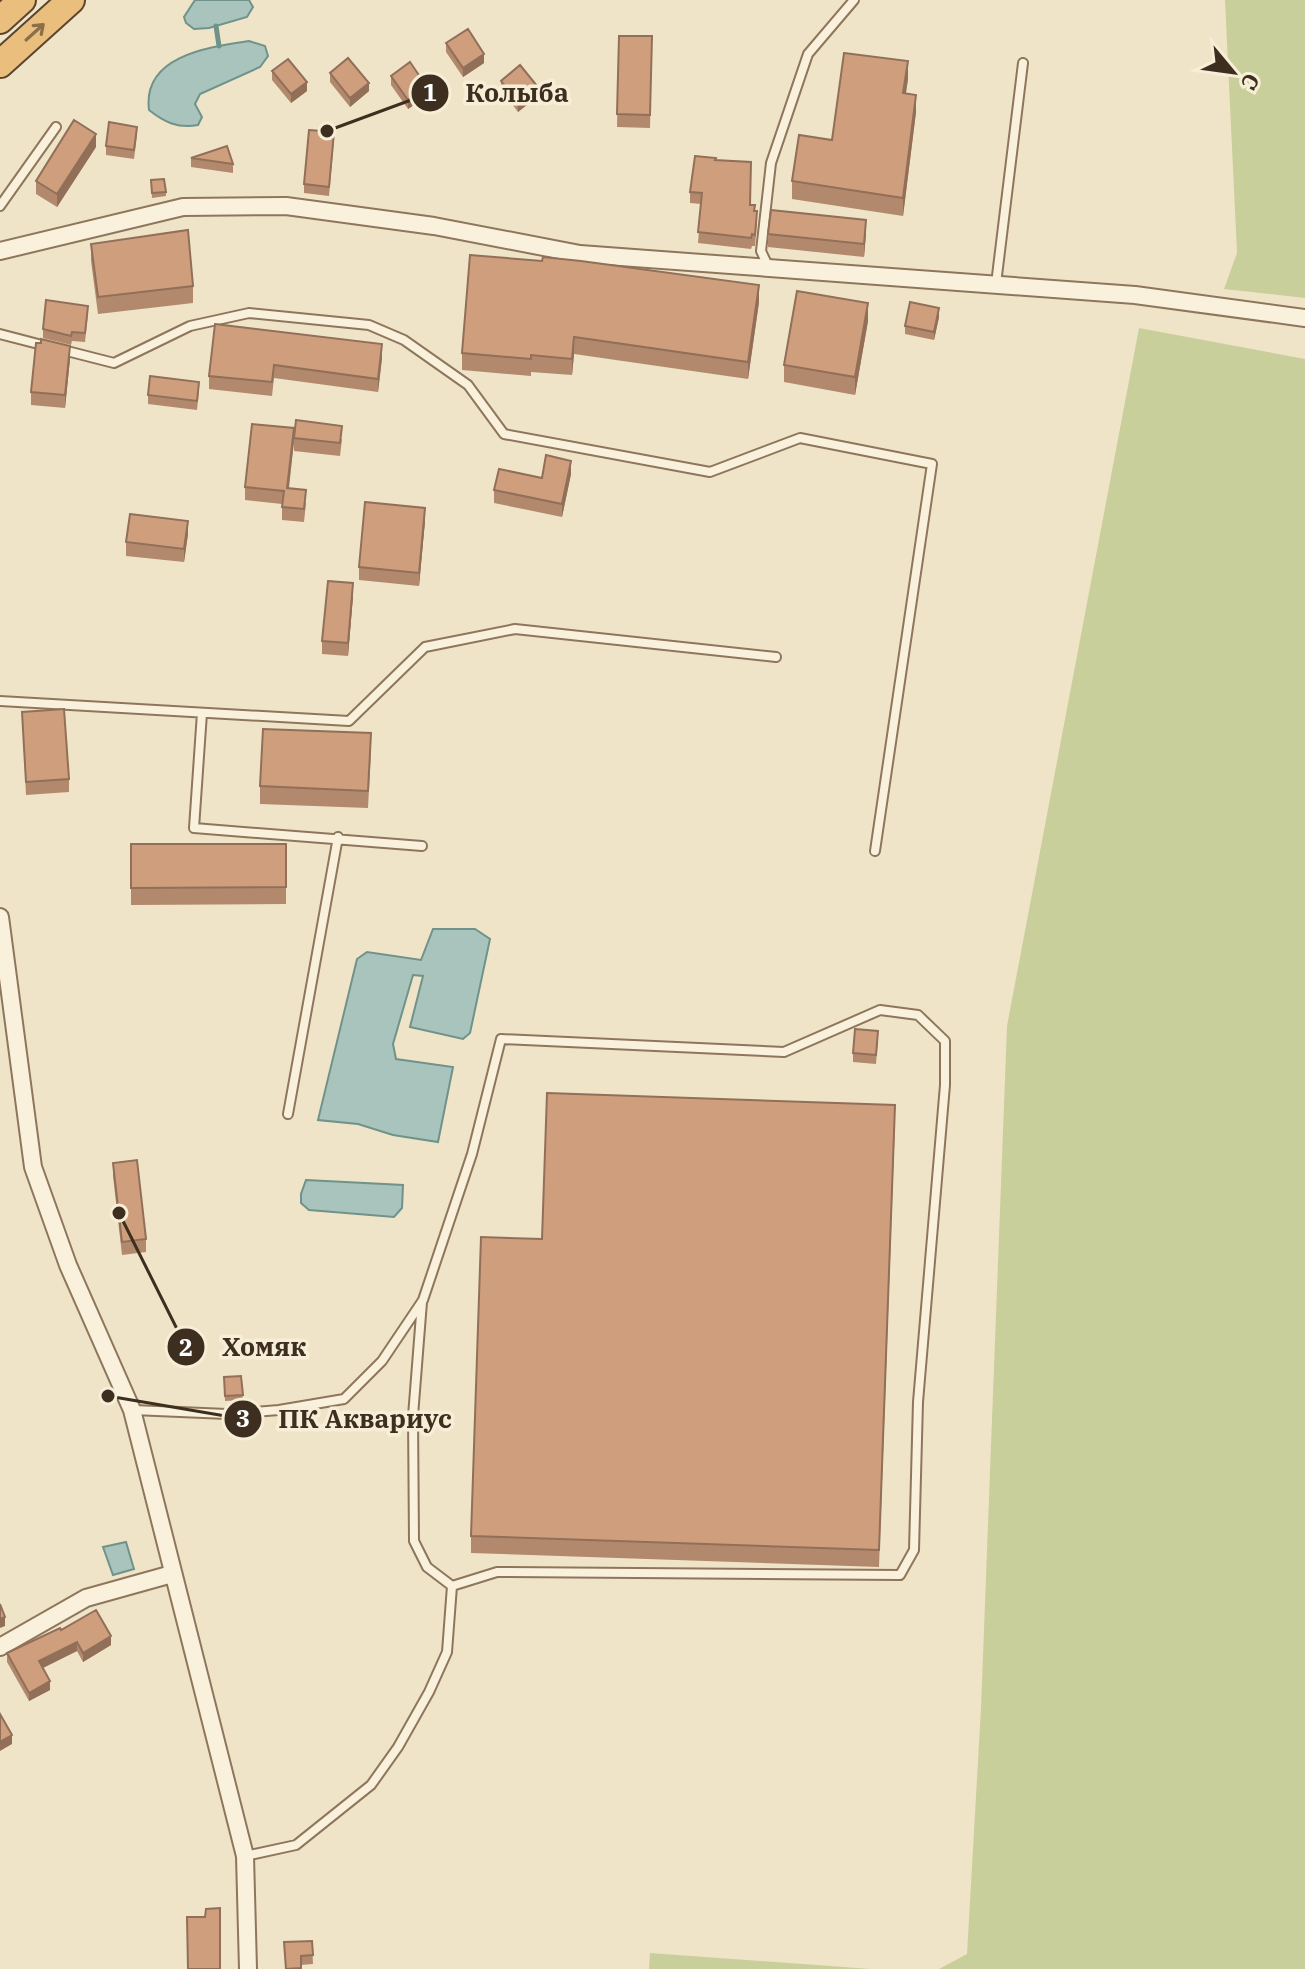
<svg xmlns="http://www.w3.org/2000/svg" width="1305" height="1969" font-family="'IBM Plex Serif',serif">
<style>
.green{fill:#c9cf9b}
.water{fill:#a9c4bc;stroke:#6f938a;stroke-width:2}
.lines{fill:none;stroke-linecap:round;stroke-linejoin:round}
.stream{stroke:#6f938a;stroke-width:5}
.service-casing{stroke:#8d765c;stroke-width:12}
.minor-casing{stroke:#8d765c;stroke-width:20}
.trunk-casing{stroke:#5b4430;stroke-width:30}
.service{stroke:#faf1dc;stroke-width:8}
.minor{stroke:#faf1dc;stroke-width:16}
.trunk{stroke:#eabe7c;stroke-width:26}
.wall{fill:#b2896c}
.shaded-wall{fill:#916f58}
.building{fill:#cf9f7d;stroke:#916f58;stroke-width:2}
.oneway{stroke:#8b6f49}
.leader{fill:none;stroke:#3d2e20;stroke-width:3}
.callout-dot{fill:#3d2e20;stroke:#f7eed8;stroke-width:3}
.mark-label{font-size:24px;text-anchor:middle;font-weight:bold;fill:#fff}
.callout-label{font-size:26px;text-anchor:middle;font-weight:bold;fill:#3d2e20;stroke:#f7eed8;stroke-width:7;stroke-linejoin:round;paint-order:stroke}
</style>
<rect width="100%" height="100%" fill="#f0e4c8"/>
<path class="green" d="M1225 0H1305V298L1224 289 1237 253Z
M1139 328 1305 359V1969H939L967 1954 981 1708 1007 1026Z
M650 1953 871 1969H649Z"/>
<path class="water" d="M195 0H249L253 7 247 17 209 28 194 29 186 23 184 17Z
M249 41 265 46 268 56 260 67 200 94 195 104 202 117 198 125C178 129 164 122 149 110 142 55 210 47 249 41Z
M433 929H475L490 939 470 1033 463 1039 410 1027 423 976 413 975 393 1044 396 1059 453 1067 438 1142 393 1135 358 1124 318 1120 357 959 367 952 421 960Z
M306 1180 403 1185 402 1208 394 1217 309 1210 301 1203V1194Z
M126 1542 134 1569 113 1575 103 1547Z"/>
<g class="lines">
<path class="stream" d="M216 26 219 46"/>
<defs>
<path id="service" d="M0 206 56 127
M769 268 761 251 771 163 808 54 854 0
M996 284 1023 63
M0 334 46 346
M63 350 114 363 190 326 249 313 369 325 404 340 468 385 504 434 710 472 800 438 932 464 875 851
M0 701 349 721 425 647 515 629 776 657
M202 713 194 828 422 846
M288 1114 338 837
M422 1302 413 1416 414 1541 427 1567 452 1586
M133 1410 227 1414 279 1410 344 1399 382 1361 423 1300 472 1154 501 1039 784 1052 880 1010 918 1015 945 1041V1085L918 1402 914 1550 900 1575 497 1572 452 1586 447 1652 429 1692 398 1747 371 1785 296 1845 245 1856"/>
<path id="minor" d="M0 251 183 207 286 206 434 226 580 254 1135 295 1305 318
M0 917 33 1167 68 1265 132 1410 245 1856 248 1969
M0 1647 86 1598 172 1574"/>
<path id="trunk" d="M0 20 22 0
M0 64 71 0"/>
</defs>
<use href="#service" class="service-casing"/>
<use href="#minor" class="minor-casing"/>
<use href="#trunk" class="trunk-casing"/>
<use href="#service" class="service"/>
<use href="#minor" class="minor"/>
<use href="#trunk" class="trunk"/>
</g>
<path class="wall" d="M619 36H652L650 128 617 127Z
M446 43 484 63 463 77 446 52Z
M272 71 307 91 291 103 272 80Z
M330 73 369 91 350 107 330 82Z
M391 76 427 96 408 109 391 85Z
M908 79 906 93 916 112 903 216 792 199V181L832 140Z
M501 81 538 96 518 112 501 89Z
M137 135 134 159 106 155V146Z
M334 141 329 196 304 193V184Z
M96 147 57 207 36 194V181Z
M191 158 233 164V173L191 167Z
M715 160 755 211 757 222 755 246H752L751 249 698 243 701 204 690 203V192Z
M151 185 166 192V196L152 198Z
M866 233 864 257 768 247V234Z
M91 244 193 286V303L98 314 91 261Z
M759 302 748 379 574 354 572 375 531 372V376L462 370V353Z
M88 314 85 342 72 341 71 345 43 338V329Z
M939 317 934 340 905 334V326Z
M868 321 855 395 784 382V365Z
M215 324 382 358 378 392 274 378 272 396 209 389V376Z
M70 359 65 408 31 405V392Z
M199 391 197 410 148 404V395Z
M294 438 342 439 340 456 294 451Z
M294 441 289 488 306 503 304 522 282 520V504L245 500V487Z
M571 474 562 517 494 503V490L542 478Z
M425 521 419 586 359 580V567Z
M188 534 184 562 126 556V542Z
M353 596 348 656 322 654V641Z
M22 712 69 779V792L26 795Z
M371 751 368 808 260 804V786Z
M131 844H286V904L131 905Z
M878 1040 876 1064 853 1062V1053Z
M895 1122 879 1567 471 1553V1536L542 1239Z
M113 1163 146 1239V1252L122 1255 113 1176Z
M241 1376 243 1400 225 1401 224 1377Z
M61 1630 111 1645 83 1662 77 1651 42 1668 50 1690 29 1701 7 1662V1653Z
M312 1941 313 1964 301 1965 285 1969Z"/>
<path class="shaded-wall" d="M484 54V63L463 77V68Z
M908 61V79L903 110V93Z
M307 82V91L291 103V94Z
M369 83V91L350 107V98Z
M427 87V96L408 109V100Z
M538 87V96L518 112V103Z
M916 95V112L903 216V198Z
M96 134V147L57 207V194Z
M866 220V233L864 257V244Z
M759 285V302L748 379V362Z
M868 303V321L855 395V377Z
M939 308V317L934 340V332Z
M574 337V354L572 375V359Z
M382 344V358L378 392V379Z
M70 346V359L65 408V395Z
M294 428V441L287 501V488Z
M571 461V474L562 517V504Z
M425 508V521L419 586V573Z
M188 521V534L184 562V549Z
M353 583V596L348 656V643Z
M5 1617V1626L0 1628V1619Z
M111 1636V1645L83 1662V1653Z
M77 1642V1651L39 1670V1661Z
M50 1681V1690L29 1701V1693Z
M12 1735V1744L0 1751V1742Z"/>
<path class="building" d="M468 29 484 54 463 68 446 43Z
M619 36H652L650 115 617 114Z
M844 53 908 61 903 93 916 95 903 198 792 181 799 135 832 140Z
M348 58 369 83 350 98 330 73Z
M288 59 307 82 291 94 272 71Z
M410 62 427 87 408 100 391 76Z
M520 65 538 87 518 103 501 81Z
M74 120 96 134 57 194 36 181Z
M109 122 137 127 134 150 106 146Z
M309 130 334 132 329 187 304 184Z
M227 146 233 164 191 158Z
M695 156 716 158 715 160 751 162 750 205H755L754 211H757L755 235 752 234 751 238 698 232 702 193 690 192Z
M164 179 166 192 152 193 151 180Z
M771 210 866 220 864 244 768 234Z
M188 230 193 286 98 297 91 244Z
M470 255 542 261 543 257 581 261 759 285 748 362 574 337 572 359 531 355V359L462 353Z
M797 291 868 303 855 377 784 365Z
M46 300 88 306 85 333 72 332 71 336 43 329Z
M910 302 939 308 934 332 905 326Z
M215 324 382 344 378 379 274 365 272 382 209 376Z
M41 339 70 346 65 395 31 392 36 343H41Z
M150 376 199 382 197 401 148 395Z
M296 420 342 426 340 443 294 438Z
M252 424 294 428 287 488 306 490 304 509 282 507 284 491 245 487Z
M546 455 571 461 562 504 494 490 499 469 542 478Z
M365 502 425 508 419 573 359 567Z
M130 514 188 521 184 549 126 542Z
M328 581 353 583 348 643 322 641Z
M64 709 69 779 26 782 22 712Z
M263 729 371 733 368 791 260 786Z
M131 844H286V887L131 888Z
M855 1029 878 1031 876 1055 853 1053Z
M547 1093 895 1105 879 1550 471 1536 481 1237 542 1239Z
M137 1160 146 1239 122 1242 113 1163Z
M241 1376 243 1395 225 1396 224 1377Z
M0 1604 5 1617 0 1619Z
M96 1610 111 1636 83 1653 77 1642 39 1661 50 1681 29 1693 7 1653 60 1628 61 1630Z
M0 1714 12 1735 0 1742Z
M220 1908V1969H188L187 1917H205L206 1909Z
M312 1941 313 1955 301 1956V1968L286 1969 284 1942Z"/>
<defs><path id="oneway-shaft" d="M-6 0H5M1.5-3L5.5 0L1.5 3" fill="none" stroke-width="1.6" stroke-linecap="round" stroke-linejoin="round" transform="scale(2)"/></defs>
<use class="oneway" href="#oneway-shaft" transform="translate(35 32) rotate(-42)"/>
<path class="leader" d="M327 131L430 93M119 1213L186 1347M108 1396L243 1419"/>
<g class="callout-dot">
<circle cx="327" cy="131" r="8"/>
<circle cx="119" cy="1213" r="8"/>
<circle cx="108" cy="1396" r="8"/>
<circle cx="430" cy="93" r="20"/>
<circle cx="186" cy="1347" r="20"/>
<circle cx="243" cy="1419" r="20"/>
</g>
<g class="mark-label">
<text x="430" y="101">1</text>
<text x="186" y="1356">2</text>
<text x="243" y="1427">3</text>
</g>
<g class="callout-label">
<text x="517" y="102">Колыба</text>
<text x="264" y="1356">Хомяк</text>
<text x="365" y="1428">ПК Аквариус</text>
</g>
<g transform="translate(1233 72) rotate(119)" stroke="#f7eed8" stroke-width="6" paint-order="stroke">
<path d="M0-6L14 30L0 20L-14 30Z" fill="#3d2e20"/>
<text y="-12" font-size="22" font-weight="bold" text-anchor="middle" fill="#3d2e20">С</text>
</g>
</svg>
